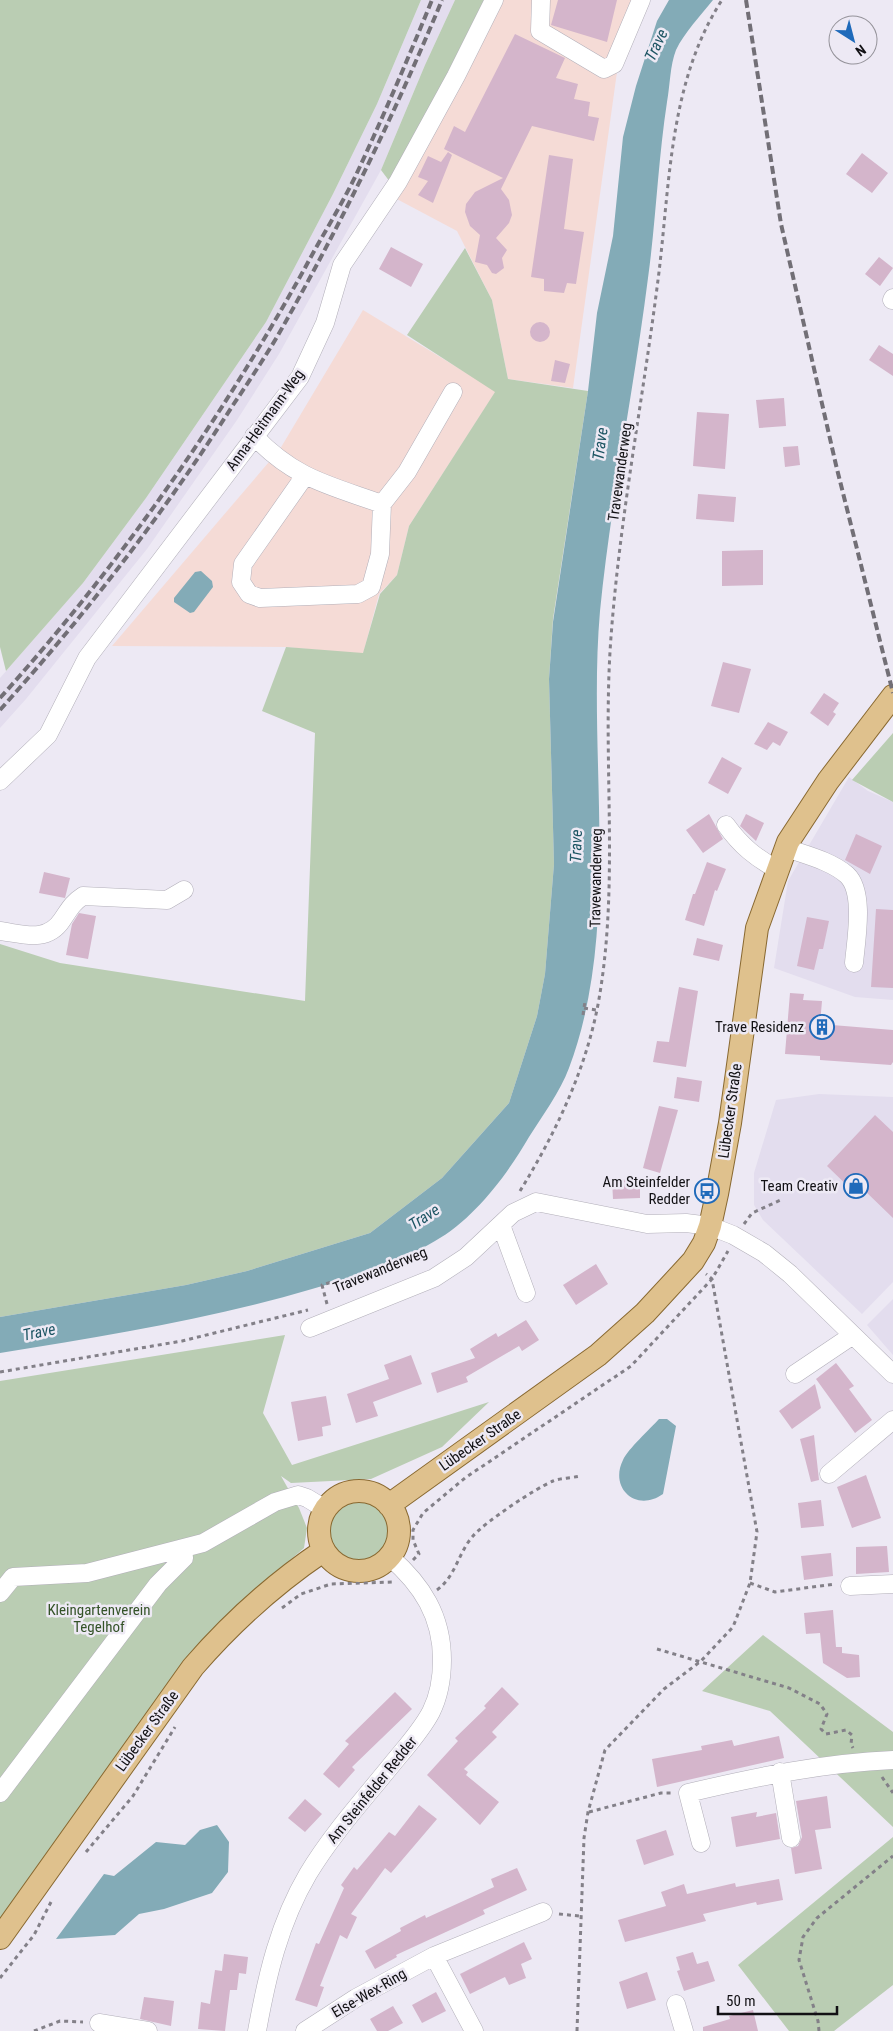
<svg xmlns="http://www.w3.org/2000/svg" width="893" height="2031" font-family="'Roboto Condensed',sans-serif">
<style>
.built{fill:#e3ddee}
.industrial{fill:#f5dbd6}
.green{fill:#bacdb3}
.water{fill:#83abb7}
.building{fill:#d4b5cb}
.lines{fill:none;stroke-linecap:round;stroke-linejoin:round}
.minor-casing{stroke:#b2afb9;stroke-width:19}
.major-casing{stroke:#896931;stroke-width:24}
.path{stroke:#838088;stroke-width:3;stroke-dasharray:4 4;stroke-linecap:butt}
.minor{stroke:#fff;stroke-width:18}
.major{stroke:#dfc18d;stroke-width:22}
.rail{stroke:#726f76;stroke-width:4;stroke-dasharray:8 4;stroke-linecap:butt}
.labels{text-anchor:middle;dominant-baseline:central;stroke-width:5;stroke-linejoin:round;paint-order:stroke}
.street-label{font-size:15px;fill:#121114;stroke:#ede9f4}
.poi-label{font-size:15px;fill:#121114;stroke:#ede9f4;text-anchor:end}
.park-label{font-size:15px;fill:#345328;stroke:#ede9f4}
.water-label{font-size:16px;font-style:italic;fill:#1d5563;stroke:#ede9f4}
</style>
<rect width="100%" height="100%" fill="#ede9f4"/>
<path class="built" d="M421 0H455L425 65 381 170 279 354 237 420 147 549 26 699 0 728V678L83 583 146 498 266 322 333 194 377 104Z
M849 777 868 791 893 802V1000L855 997 774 968 788 881Z
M819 1094 893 1097V1282L862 1314 763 1220 754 1205V1173L776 1100Z
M893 1299V1355L867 1325Z"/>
<path class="industrial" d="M501 0H647L617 72 573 388 508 379 492 300 457 231 393 197Z
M363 310 496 391 409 526 397 575 379 594 363 654 286 647 112 646 280 449Z"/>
<path class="green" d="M0 0H421L377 104 333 194 266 322 146 498 83 583 6 671 0 647Z
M455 0H487L390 182 381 170 425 65Z
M465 248 492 300 508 379 588 391 553 619 549 679 554 864 545 974 537 1016 509 1103 442 1178 370 1233 247 1271 186 1285 0 1317V944L60 963 305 1001 315 733 262 711 286 647 363 653 380 594 397 575 409 526 495 392 407 335Z
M893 733V802L852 780Z
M285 1335 263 1413 292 1465 489 1402 442 1447 371 1479 291 1483 281 1476 299 1508 307 1528 304 1548 258 1588 0 1920V1381Z
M327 1532a31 31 0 1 1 62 0a31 31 0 1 1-62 0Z
M763 1635 893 1732V1827L770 1711 702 1691Z
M893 1837V1985L834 2031H789L738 1965Z"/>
<path class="water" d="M669 0H713C701 15 684 33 676 50 670 65 670 86 667 102 658 161 656 220 648 278 634 389 611 500 600 611 587 759 622 927 569 1068 560 1092 543 1115 529 1137 507 1175 474 1219 435 1241 396 1264 355 1277 312 1289 210 1319 105 1336 0 1353V1317L186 1285 247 1271 370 1233 442 1178 509 1103 537 1016 545 974 554 864 549 679 553 622 588 391 597 313 613 236 623 137 636 86 657 21Z
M201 571 212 581 213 587 194 612 190 613 174 602V598L195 572Z
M659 1419H667L676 1426 663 1494C636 1513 609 1488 623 1460 628 1449 650 1429 659 1419Z
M217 1825 229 1842 228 1872 212 1893 164 1909 139 1914 115 1935 56 1939 104 1874 114 1876 156 1842 185 1845 200 1830Z"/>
<path class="building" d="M558 0H617L607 42 551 25Z
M515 34 565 58 556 78 578 84 574 99 590 102 588 116 599 118 594 141 532 126 501 189 509 200 512 215 509 223 496 238 507 250 502 258 504 268 496 274 492 273 487 265 475 262 480 235 470 226 465 212 466 204 475 192 503 178 444 149 454 126 465 132Z
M448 152 452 155 433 203 418 195 428 181 418 177 428 156 441 162Z
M862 153 888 173 872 193 846 174Z
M549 155 573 159 564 229 584 232 576 284 567 283 564 293 544 291V279L531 277Z
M391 247 423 264 411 287 379 269Z
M879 257 893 268 880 286 865 274Z
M530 332a10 10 0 1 1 20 0a10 10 0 1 1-20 0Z
M879 345 893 354V376L869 360Z
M555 360 570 364 565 383 551 381Z
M784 398 786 426 759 428 756 400Z
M697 412 729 414 725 469 693 466Z
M798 446 800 465 785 467 783 447Z
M698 494 736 497 734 522 696 519Z
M763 550V585L722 586V551Z
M723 662 751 669 739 713 711 706Z
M824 693 839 703 833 712 836 714 828 726 810 713Z
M768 722 788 732 780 746 773 742 767 750 754 744Z
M722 757 742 768 728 794 708 783Z
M709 814 723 839 703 853 686 830Z
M746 814 764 823 756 841 740 826Z
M856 834 882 846 870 874 845 860Z
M707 862 726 869 717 891 715 890 704 926 685 920 693 894H695Z
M44 872 70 878 65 898 39 893Z
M876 909 893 910V988L871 987Z
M79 913 96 916 88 959 66 955 72 924Z
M807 917 829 921 823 949H819L814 970 797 966Z
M697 938 723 945 719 961 693 955Z
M679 987 698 991 686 1067 653 1062 657 1041 669 1042Z
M790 993 804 994 803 1000 822 1001 820 1024 893 1030V1062L891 1065 820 1060V1056L785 1054Z
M677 1077 702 1081 699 1102 674 1098Z
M659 1106 678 1110 660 1173 643 1168Z
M875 1115 893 1132V1218L863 1189 857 1195 827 1166Z
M640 1179V1198L613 1199 612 1180Z
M596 1264 608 1284 576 1305 563 1285Z
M526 1320 539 1340 522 1351 519 1346 466 1377 468 1382 437 1393 431 1373 475 1358 470 1349 496 1333 498 1337Z
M411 1355 422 1384 373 1402 378 1416 356 1423 347 1394 389 1379 384 1365Z
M836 1363 854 1386 849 1389 872 1420 855 1433 816 1379Z
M815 1384 821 1408 792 1429 779 1411Z
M326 1396 331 1425 322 1427 323 1436 298 1441 291 1402Z
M814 1435 819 1480 811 1482 800 1439Z
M866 1475 881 1518 852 1528 837 1487Z
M821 1500 824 1526 801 1528 798 1503Z
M887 1546 889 1572 856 1574V1547Z
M831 1553 833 1576 804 1580 801 1556Z
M833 1610 836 1647H842V1653L859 1655 860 1677 847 1678 823 1663 820 1633 806 1634 804 1613Z
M502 1687 519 1704 492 1732 497 1737 464 1769 468 1772 466 1775 499 1802 480 1825 427 1775 458 1741 455 1738 486 1708 484 1706Z
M395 1692 412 1709 352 1767 355 1770 339 1788 323 1774 349 1744 345 1741Z
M779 1736 784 1758 657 1787 652 1759 702 1750 701 1746 732 1740 734 1746Z
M827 1796 831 1828 815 1830 822 1869 795 1874 791 1848 798 1846 802 1837 796 1801Z
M305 1799 322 1814 305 1832 288 1818Z
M419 1805 437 1819 391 1873 385 1868 351 1914 357 1917 347 1939 340 1935 320 1986 324 1987 317 2007 295 2000 316 1943 319 1944 344 1888 341 1885 354 1867 357 1870 389 1832 395 1836Z
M757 1812 756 1817 776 1813 780 1839 736 1847 731 1817Z
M666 1830 674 1855 644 1865 636 1840Z
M517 1868 527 1890 483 1910 485 1914 396 1955 397 1957 375 1969 365 1951 401 1931 400 1928 425 1915 426 1918 494 1887 491 1879Z
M779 1879 783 1900 757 1905 756 1902 703 1914 706 1921 625 1942 618 1920 666 1906 661 1892 684 1884 687 1894 735 1883 736 1887Z
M524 1942 532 1959 521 1964 526 1978 509 1985 505 1977 470 1994 460 1974Z
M693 1952 697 1964 708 1961 715 1981 684 1991 677 1971 680 1970 676 1957Z
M224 1954 248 1957 246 1974 239 1973 237 1990H230L225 2031 198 2029 201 2002 210 2004 215 1970 222 1971Z
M647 1972 656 2000 627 2009 619 1982Z
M436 1992 446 2011 422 2023 412 2005Z
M144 1997 174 2001 171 2026 140 2019Z
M393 2006 403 2023 388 2031H377L370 2019Z
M753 2010 758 2031H703V2027L730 2019 729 2016Z"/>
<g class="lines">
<defs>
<path id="minor" d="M541 0 540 31 604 69 614 64 641 0
M892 300 893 298
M254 436C295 479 329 485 382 504
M304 477 243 564 241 582 249 594 260 598 358 594 371 587 380 554 382 504 407 472 453 392
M0 781 48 735 87 658 300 377 325 323 342 265 398 182 456 76 494 0
M726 825C741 846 756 858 778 870
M786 848C806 855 831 861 847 875 865 892 856 940 854 963
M0 931C23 934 47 943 62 920 69 910 72 903 83 896L167 900 184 890
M501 1225 526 1293
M310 1328 434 1278 466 1257 513 1213 536 1202 647 1224 686 1223 710 1226 733 1235 764 1253 790 1274 893 1374
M795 1374 853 1335
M829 1474 893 1420
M850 1586 893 1584
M0 1593 13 1577 87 1573 203 1543 275 1502 298 1495 307 1498 325 1509
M780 1772 791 1838
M0 1793 158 1584 184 1558 183 1549
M701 1843 688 1793C756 1777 823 1763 893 1760
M434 1956 543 1912
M676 2004 684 2031
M99 2023 148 2031
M257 2031C267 1976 279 1923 308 1874 332 1834 364 1799 393 1763 406 1747 421 1731 431 1712 439 1696 442 1678 442 1660 442 1616 422 1585 390 1557
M305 2031 356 1998 434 1956 474 2031"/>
<path id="major" d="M319 1531a40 40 0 1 1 80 0a40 40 0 1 1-80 0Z
M389 1505 598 1355 645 1313 693 1261 704 1243 710 1226 717 1194 730 1123 757 928 788 842 828 781 893 696
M0 1938 193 1667C232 1622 274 1584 323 1551"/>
</defs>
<use href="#minor" class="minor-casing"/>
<use href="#major" class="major-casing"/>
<path class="path" d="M584 1008 596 1010
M583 1015 585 1001
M520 1191C557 1131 589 1063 600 993 619 876 602 756 611 637 620 515 644 394 659 272 670 180 670 80 722 0
M744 1224 752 1213 783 1199
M327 1304 322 1285 335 1281
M0 1372 182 1341 308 1310
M413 1560 419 1554 413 1540V1530L423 1513 465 1478 631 1366 712 1279 728 1251
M750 1583 775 1592 835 1584
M437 1590C456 1576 458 1553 473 1536 485 1522 536 1488 553 1481 561 1478 572 1478 580 1476
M282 1608 301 1594 331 1584 392 1582
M657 1649 789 1688 820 1704 827 1714 821 1729 826 1734 846 1730 852 1735 851 1744 853 1748
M882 1777 893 1793
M589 1812 661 1793H672
M86 1852 133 1796 175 1727
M559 1914 580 1916
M0 1978 34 1935 51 1902
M34 2031 60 2021 83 2022
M577 2031 584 1838 588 1812 605 1750 664 1689 701 1661 733 1627 750 1583 757 1532 712 1279 706 1274
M819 2031 818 2021 799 1960 803 1937 817 1918 893 1856"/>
<use href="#minor" class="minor"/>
<use href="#major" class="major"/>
<path class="rail" d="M746 0 781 224 836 465 893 693
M0 698C118 567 221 420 306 266 322 236 341 206 356 175 383 117 408 59 432 0
M0 710C86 614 164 513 233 405 248 383 263 360 277 337 339 228 394 116 442 0"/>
</g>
<defs>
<symbol id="building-ring" viewBox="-11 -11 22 22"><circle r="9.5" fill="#ede9f4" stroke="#1f6aba" stroke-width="1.5"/><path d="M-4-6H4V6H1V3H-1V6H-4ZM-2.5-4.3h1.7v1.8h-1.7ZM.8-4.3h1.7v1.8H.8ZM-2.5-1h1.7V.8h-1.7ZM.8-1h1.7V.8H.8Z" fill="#1f6aba"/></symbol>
<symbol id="shop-ring" viewBox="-11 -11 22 22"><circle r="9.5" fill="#ede9f4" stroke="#1f6aba" stroke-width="1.5"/><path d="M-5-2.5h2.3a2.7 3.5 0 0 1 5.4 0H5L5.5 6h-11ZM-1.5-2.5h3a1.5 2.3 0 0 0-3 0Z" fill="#1f6aba"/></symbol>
<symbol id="bus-ring" viewBox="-11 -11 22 22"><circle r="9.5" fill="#ede9f4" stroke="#1f6aba" stroke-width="1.5"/><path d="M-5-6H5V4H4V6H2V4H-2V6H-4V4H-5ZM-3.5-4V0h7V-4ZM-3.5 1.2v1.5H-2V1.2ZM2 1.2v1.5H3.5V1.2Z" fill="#1f6aba"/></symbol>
</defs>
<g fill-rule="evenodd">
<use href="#building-ring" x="808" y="1013" width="28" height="28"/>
<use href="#shop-ring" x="842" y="1172" width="28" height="28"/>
<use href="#bus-ring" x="693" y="1177" width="28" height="28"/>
</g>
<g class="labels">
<g class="street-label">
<text transform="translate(265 420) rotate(-54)">Anna-Heitmann-Weg</text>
<text transform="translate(620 472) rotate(-82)">Travewanderweg</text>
<text transform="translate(596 878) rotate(-89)">Travewanderweg</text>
<text transform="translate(730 1111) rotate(-82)">Lübecker Straße</text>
<text transform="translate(380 1270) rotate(-22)">Travewanderweg</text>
<text transform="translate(480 1440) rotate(-35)">Lübecker Straße</text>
<text transform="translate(147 1731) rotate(-54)">Lübecker Straße</text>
<text transform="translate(372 1790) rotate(-51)">Am Steinfelder Redder</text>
<text transform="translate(369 1993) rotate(-30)">Else-Wex-Ring</text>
</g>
<g class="poi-label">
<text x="804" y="1027">Trave Residenz</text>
<text x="690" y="1182">Am Steinfelder<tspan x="690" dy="17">Redder</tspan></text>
<text x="838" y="1186">Team Creativ</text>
</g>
<g class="park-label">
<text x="99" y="1610">Kleingartenverein<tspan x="99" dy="17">Tegelhof</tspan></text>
</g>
<g class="water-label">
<text transform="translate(656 45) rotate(-65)">Trave</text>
<text transform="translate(600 444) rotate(-82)">Trave</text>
<text transform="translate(576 846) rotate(-88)">Trave</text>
<text transform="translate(424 1217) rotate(-33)">Trave</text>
<text transform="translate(39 1332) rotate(-12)">Trave</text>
</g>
</g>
<g transform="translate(853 40) rotate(144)"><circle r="24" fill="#ede9f4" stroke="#95939a"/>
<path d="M0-4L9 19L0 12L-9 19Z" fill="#1f6aba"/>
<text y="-8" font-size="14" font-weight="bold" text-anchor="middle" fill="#121114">N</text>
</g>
<path d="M718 2006v8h119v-8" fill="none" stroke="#121114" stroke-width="2.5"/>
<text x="726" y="2006" font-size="15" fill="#121114" stroke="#ede9f4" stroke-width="4" paint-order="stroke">50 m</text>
</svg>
